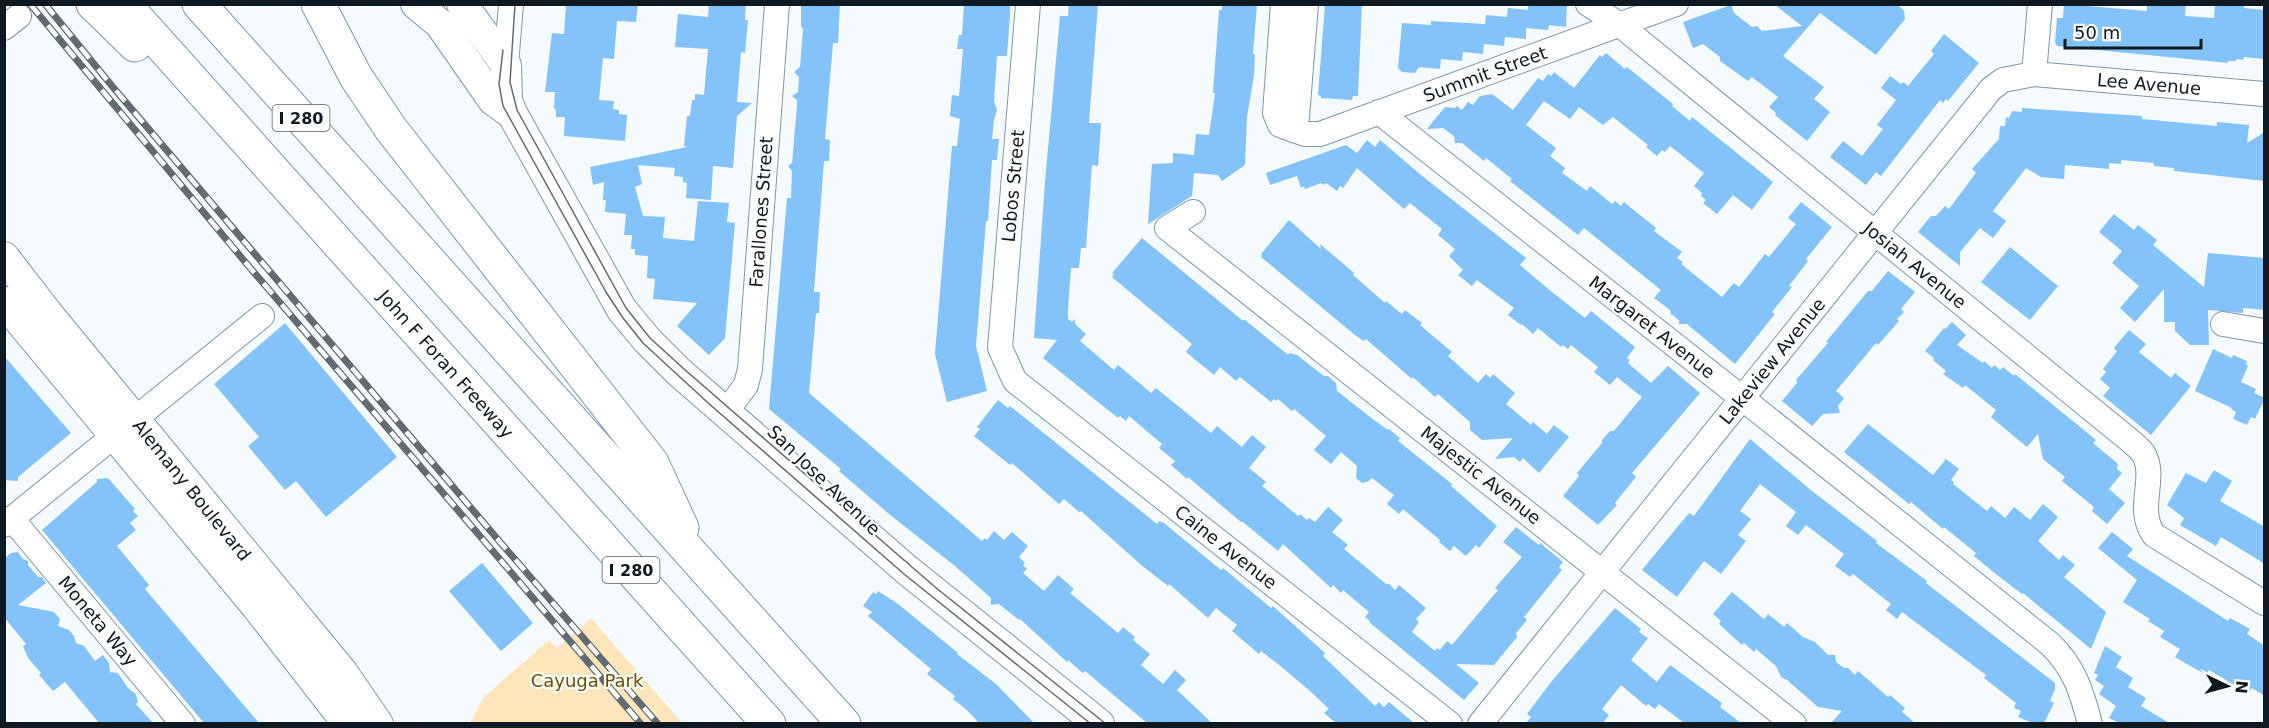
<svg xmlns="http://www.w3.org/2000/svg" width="2269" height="728" font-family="'DejaVu Sans',sans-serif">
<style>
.green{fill:#ffe5ba}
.building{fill:#84c3f9}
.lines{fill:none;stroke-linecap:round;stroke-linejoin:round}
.minor-casing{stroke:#7d96ad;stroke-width:26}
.major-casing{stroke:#7d96ad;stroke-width:32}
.highway-casing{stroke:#7d96ad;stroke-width:35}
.minor{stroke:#fff;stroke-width:24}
.major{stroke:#fff;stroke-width:30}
.highway{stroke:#fff;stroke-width:33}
.tram{stroke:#626a72;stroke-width:1.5}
.rail-casing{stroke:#626a72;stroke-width:7}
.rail{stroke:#fff;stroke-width:4.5;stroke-dasharray:14;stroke-linecap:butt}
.labels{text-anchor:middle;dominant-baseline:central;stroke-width:4.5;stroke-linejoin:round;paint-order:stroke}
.shield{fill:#fff;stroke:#575e64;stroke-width:1.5}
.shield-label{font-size:16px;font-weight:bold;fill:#0f1922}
.street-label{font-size:18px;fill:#0f1922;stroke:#fff}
.park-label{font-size:18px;fill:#6f4e00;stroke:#fff}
</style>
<rect width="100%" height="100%" fill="#f4fafe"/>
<path class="green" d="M591 618 682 723H470L484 697 549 640 557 648Z"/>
<path class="building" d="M566 4H638L636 22 617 21 614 59 603 58 599 100 614 101 613 109 619 110V114L627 115 625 141 564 136 565 117H556V110L554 108 555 92H545L552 33 564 34Z
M709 4H746L745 20H748L745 53 741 52 737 102 752 103 737 116 733 168 713 166 711 200 686 198 687 183 683 182V177L674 176 675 168 638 165 642 184 635 187 643 216 665 217 663 238 694 241 698 201 729 203 727 222 735 223 725 338 709 355 677 326 697 303 653 299 655 279 647 278 648 256 635 255V249H631L632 235H624L626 214 605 212 606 200H603L604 182 593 185 590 167 687 147 684 146 687 116H690L692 100H695V94L704 95 708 49 675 47 678 14 708 17Z
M801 4H840L838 43H833L829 90 825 139 830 140 829 161H824L814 292H820L819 313H816L809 393 982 541 985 538 987 540 994 531 1004 540 1012 532 1028 546 1019 557 1025 563 1023 565 1027 569 1023 573 1044 591 1058 575 1074 589 1070 593 1118 633 1123 627 1135 637 1133 640 1150 654 1141 665 1163 684 1175 670 1186 680 1177 690 1212 723H1147L1085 671 1083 673 1068 660 1067 662 1020 619 1019 620 999 604 991 605V598L955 566 889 514 839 471 841 469 769 409 787 198H791L792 171 788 166 792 163 797 106V100L792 96 798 92 799 77 794 72 800 67 803 29 801 26Z
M964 4H1010V15L1007 56H997L994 101 997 110 994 120 992 139H999L997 160H992L988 221H986L976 346 987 391 947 402 935 354 952 146H957L960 119 950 116 952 95 959 96 963 49H957L959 35H962Z
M1069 4H1098L1089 123H1101L1098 166 1092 165 1086 248H1081L1079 268H1071L1068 309V319L1072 322 1075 319V324L1086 334 1080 341 1114 370 1118 365 1151 393 1156 388 1211 433 1217 426 1242 447 1252 435 1266 447 1249 468 1266 482 1262 486 1298 516 1300 514 1307 520 1309 518 1315 522 1328 507 1343 520 1332 532 1348 545 1344 549 1386 584H1389L1395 590 1399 585 1426 608 1416 619 1419 622 1412 632 1435 651 1437 648 1440 650 1447 641 1452 645 1498 590 1495 588 1522 557 1503 542 1516 527 1539 545 1540 543 1563 562 1559 567 1562 570 1524 617 1527 620 1516 633 1517 637 1494 665 1456 664 1479 683 1464 700 1369 622 1370 621 1365 617 1369 612 1343 590 1341 593 1333 585 1331 588 1283 544 1278 551 1243 522H1241L1188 477 1187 479 1171 465 1175 461 1159 448 1162 444 1129 416 1126 421 1120 416 1118 418 1043 358 1057 340 1034 338 1045 182 1060 16H1068Z
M1222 4H1257L1253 54H1255L1254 75 1247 117 1245 165 1222 181 1218 175 1194 173 1192 196 1148 224 1152 164 1173 163V153L1194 155 1196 134 1209 135 1215 93H1213L1219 10H1222Z
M1325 4H1362L1358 96H1353L1352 100 1321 98V96L1318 95Z
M1528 4H1567L1566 27 1549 25 1548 30 1526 28V39L1505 37 1504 46 1484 44 1483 54 1463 52 1462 61 1441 59 1440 69 1419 67 1415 73 1402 72 1398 68 1402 23 1431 25V21L1485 24 1486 15 1507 17 1508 8 1528 10Z
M1774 4H1897L1904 11 1905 19 1876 55 1820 13 1783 56 1824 87 1814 99 1830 112 1807 141 1775 115 1776 113 1769 107 1778 97 1752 77 1748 81 1720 61V57L1703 44 1693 48 1683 22 1731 5 1734 13 1752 27 1757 26 1762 31 1802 26Z
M2064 4 2147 11V4H2186L2185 16 2214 18 2215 4H2244V8L2265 10V59L2244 57 2243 60 2236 59V61H2228V63L2057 46 2055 42 2057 18H2063Z
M1944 34 1979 63 1948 101 1946 99 1943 103 1940 100 1881 176 1876 172 1866 185 1830 157 1843 141 1862 156 1883 129 1877 125 1896 100 1881 88 1890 76 1901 84 1903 82 1908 86 1934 54 1931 51Z
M1606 53 1625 69 1627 67 1673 104 1672 106 1690 121 1692 117 1773 182 1752 210 1733 195 1717 214 1703 203 1706 200 1701 196 1702 193 1694 186 1704 173 1670 146 1665 152 1662 150 1657 156 1646 147 1648 145 1613 117 1603 125 1579 107 1570 119 1544 101 1526 125 1556 148 1550 156 1565 168 1562 173 1587 191 1590 186 1612 204 1615 201 1621 206 1624 202 1656 228 1654 231 1682 252 1677 258 1683 262 1681 264 1722 297 1734 283 1739 287 1765 254 1769 257 1796 224 1788 218 1801 202 1832 227 1806 259 1808 261 1789 286 1792 287 1772 312 1775 314 1735 364 1687 324H1679V320L1671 314 1670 310 1654 298 1661 290 1584 228 1578 235 1510 181 1512 179 1486 158 1484 161 1462 143H1455L1454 136 1443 128 1427 129 1445 107 1455 108 1457 106 1462 110 1468 102 1473 105 1480 96 1492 94 1513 110 1538 78 1543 81 1548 74 1551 76 1554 72 1574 88 1600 55 1602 57Z
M2022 108 2142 116V119L2217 126V122L2249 125 2247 143 2265 132V181L2174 171V168L2154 166V163L2121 160V164L2109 163V169L2065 165 2064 179 2041 177 2026 168 1993 211 2006 221 1993 238 1980 228 1960 252V266L1918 232 1931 216H1936L1945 206 1949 209 1976 173 1972 169 1999 139 2000 126H2005L2006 117 2009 118 2012 111 2022 112Z
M1367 140 1375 147 1380 140 1421 175 1526 258 1520 265 1552 292 1585 318 1591 311 1635 347 1627 358 1630 360 1628 363 1651 383 1668 366 1700 393 1632 473 1636 477 1615 503 1617 505 1598 525 1563 496 1579 476 1577 473 1602 443V440L1610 431H1614L1642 397 1617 377 1610 385 1594 372 1598 367 1571 345 1568 349 1563 345 1561 347 1538 328 1533 334 1522 324 1521 325 1508 315 1514 308 1477 280 1472 286 1458 275 1463 270 1449 256 1455 249 1438 235 1442 229 1410 203 1404 209 1357 168 1343 188 1340 186 1337 191 1326 183 1324 185 1321 183 1305 189 1304 186 1301 188 1297 176 1270 185 1266 173 1346 145 1357 153Z
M2114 214 2134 230 2138 225 2157 240 2153 245 2204 287 2208 253 2265 258V310L2243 308V313L2208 310 2209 345H2190L2175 331V322H2164V289L2135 322 2120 308 2139 286 2112 263 2122 251 2099 232Z
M1289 220 1321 249 1320 244 1354 273 1353 275 1385 303 1386 301 1402 314 1405 310 1422 323 1420 325 1452 352 1448 356 1478 383 1486 374 1490 378 1493 374 1515 393 1506 404 1531 425 1533 422 1547 434 1554 425 1569 437 1539 473 1523 458 1520 462 1514 457 1495 459 1513 438 1482 440 1470 430V422L1438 394 1435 397 1413 377 1412 379 1366 339 1364 341 1355 335 1261 257 1262 255 1261 254Z
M1142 238 1242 320H1245L1288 355 1289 353 1297 355 1324 376H1328L1336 383 1337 391 1374 420 1388 430 1389 429 1400 438 1398 441 1452 484 1451 486 1497 526 1479 548 1476 545 1466 556 1454 546 1450 551 1439 542 1440 540 1403 509 1399 514 1387 504 1394 495 1372 478 1369 481 1362 483 1356 478 1357 466 1341 452 1331 464 1314 450 1326 436 1294 409 1292 411 1278 399 1276 401 1274 399 1271 402 1240 377 1236 381 1220 367 1214 375 1186 352 1192 344 1112 277 1114 274 1112 273Z
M2010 247 2058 286 2030 320 1981 282Z
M1888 271 1915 292 1901 309 1904 312 1897 319 1899 321 1878 345 1876 343 1836 391 1844 398 1838 406 1840 413 1823 414 1812 426 1782 401 1797 383 1796 380 1828 343 1826 342 1868 291H1872Z
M1952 322 1966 335 1957 345 1983 363 1984 361 1992 368 1994 365 2000 370 2003 367 2014 376 2015 374 2096 440 2093 443 2118 464 2117 469 2122 473 2109 489 2125 503 2107 524 2092 511 2094 507 2062 481 2065 477 2043 459 2038 434 2027 447 1991 417 1996 410 1965 385 1963 388 1943 374 1946 371 1933 360 1934 358 1925 351 1944 328 1945 329Z
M285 323 397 457 326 517 296 481 285 490 248 446 259 437 214 384Z
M2129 330 2146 344 2139 352 2171 378 2175 373 2191 386 2151 435 2103 396 2110 388 2100 379 2106 372 2103 369 2117 351 2114 348Z
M2213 349 2232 358 2233 355 2247 361 2246 364 2248 366 2241 382 2256 389 2254 393 2265 398 2255 419 2251 417 2247 425 2233 419 2236 412 2231 409 2232 408 2195 391Z
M4 356 71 433 18 477V481L4 480Z
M998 400 1008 408 1010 406 1157 524 1159 521 1164 523 1221 570 1223 568 1271 608 1273 606 1325 653 1323 656 1375 706 1379 702 1384 707 1389 702 1414 723H1336L1324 713 1329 709 1310 691 1278 664 1261 651 1259 654 1232 631 1237 625 1216 608 1208 618 1169 584 1168 586 1140 564 1081 511 1079 512 1064 499 1059 504 1012 463 1010 465 974 436 980 429 977 427Z
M1868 424 1933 475 1946 459 1959 469 1951 480 1954 482 1953 484 1987 511 1991 506 2005 518 2014 507 2030 520 2043 504 2058 517 2038 541 2059 560 2063 555 2075 565 2064 577 2106 612 2091 649 2023 593 2022 594 1997 575 1974 556 1976 553 1944 527 1943 529 1911 502 1909 504 1844 452Z
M1750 439 1812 491 1877 541 1876 543 1927 581 1926 583 2055 683V689L2050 701 2054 703 2044 723H2033L2018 717 2021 711 2014 708 2016 703 1984 678 1986 675 1902 612 1897 619 1886 610 1891 604 1853 574 1850 577 1835 566 1844 554 1806 525 1798 535 1786 526 1796 512 1760 484 1740 511 1751 519 1738 535 1746 541 1721 574 1704 561 1677 597 1642 570 1689 513 1694 516Z
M2214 470 2232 481 2220 501 2265 527V564L2221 537 2216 546 2180 525 2184 518 2167 505 2186 473 2206 483Z
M108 478 135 509 133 511 138 516 130 523 136 530 117 546 149 585 145 589 259 723H204L42 530 97 482V479Z
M2112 532 2133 549 2127 556 2228 621 2230 618 2250 629 2247 634 2265 646V696L2252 688 2248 693 2209 670 2206 675 2175 657 2180 649 2160 637 2164 631 2148 621 2150 619 2123 602 2137 580 2098 548Z
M18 552 23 559 28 561V565L38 577H42L46 583 18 605 54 612 60 619 58 626 69 630 74 636 76 643 84 646 95 661 103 655 109 663 110 672 118 673 128 688 136 694 138 702 136 704 153 723H99L65 682 53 691 39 675 41 673 28 658 23 646 26 644 4 617V559L11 553Z
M482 563 533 623 501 651 449 591Z
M878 591 898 604 958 653 957 654 996 684 1034 723H979L967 710 953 699 955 696 927 674 931 669 868 616 872 612 863 606 873 592 876 594Z
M1732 592 1764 619 1768 614 1784 627 1787 623 1803 637 1815 642 1828 655H1835L1836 662 1844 668H1848L1855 675 1858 671 1888 697 1890 695 1905 708 1902 712 1915 723H1831L1842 711 1818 707 1787 680 1781 677 1776 666 1756 649 1754 652 1744 643 1742 645 1719 624 1721 621 1713 614Z
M1615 608 1641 629 1639 632 1648 638 1631 660 1657 682 1670 665 1722 703 1720 707 1741 723H1684L1659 704 1655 709 1648 704 1646 706 1621 685 1602 709 1609 715 1603 723H1526L1531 717 1527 714 1551 682Z
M2105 646 2122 657 2116 667 2133 678 2128 687 2146 698 2141 706 2169 723H2119L2109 718 2116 706 2099 694 2104 686 2095 680 2098 675 2094 673Z"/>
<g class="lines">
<defs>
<path id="minor" d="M1028 4 1000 348 1015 381 1450 724
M1283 4 1275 113 1280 125 1305 134H1320L1676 4
M1588 4 1620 25 2133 443C2136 446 2140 449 2143 453 2158 477 2135 509 2154 535L2264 603
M4 28 19 16
M506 65 511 4
M2034 74 2264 94
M1379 112 1742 398 2050 644C2074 667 2082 692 2090 724
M1293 130 1297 117 1306 4
M1193 212 1167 228 1794 724
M2223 324 2264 331
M726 412 746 385 750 369 777 4
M12 519 183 724
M4 525 262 316
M1480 724 1991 89 2003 80 2034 74 2040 4"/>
<path id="major" d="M416 4 440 24 493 100 511 113
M462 4 506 65 507 101 513 115 622 310 648 341 679 372 907 570 1099 724
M4 257 48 314 343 673 378 724
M4 302 257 607 348 724"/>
<path id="highway" d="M93 4 135 45
M124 4 769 724
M199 4 844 724
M318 4 356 77 391 129 652 463 682 528"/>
</defs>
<use href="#minor" class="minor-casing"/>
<use href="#major" class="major-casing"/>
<use href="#highway" class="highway-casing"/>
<use href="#minor" class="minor"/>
<use href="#major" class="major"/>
<use href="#highway" class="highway"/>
<path class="tram" d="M515 4 510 82 517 110 626 308 650 338 684 369 935 587 1106 724
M503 50 499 84 503 106 606 292 623 318 643 343 707 402 904 574 1091 724"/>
<defs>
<path id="rail" d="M30 4 246 263 641 724
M45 4 112 86 500 542 658 724"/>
</defs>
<use href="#rail" class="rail-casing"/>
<use href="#rail" class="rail"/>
</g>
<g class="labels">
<g class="shield">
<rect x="272.5" y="105" width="57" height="26" rx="4.5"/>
<rect x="602.5" y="557" width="57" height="26" rx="4.5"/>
</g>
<g class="shield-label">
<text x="301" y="118">I 280</text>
<text x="631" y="570">I 280</text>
</g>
<g class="street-label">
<text transform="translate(1485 74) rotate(-20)">Summit Street</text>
<text transform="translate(2149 84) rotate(5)">Lee Avenue</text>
<text transform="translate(1013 186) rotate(-85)">Lobos Street</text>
<text transform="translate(761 212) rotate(-86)">Farallones Street</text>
<text transform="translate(1915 265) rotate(39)">Josiah Avenue</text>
<text transform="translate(1652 327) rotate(38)">Margaret Avenue</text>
<text transform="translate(1772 361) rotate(-51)">Lakeview Avenue</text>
<text transform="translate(446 364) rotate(48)">John F Foran Freeway</text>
<text transform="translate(1481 475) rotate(38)">Majestic Avenue</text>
<text transform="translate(824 480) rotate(44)">San Jose Avenue</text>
<text transform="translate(192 490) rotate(51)">Alemany Boulevard</text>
<text transform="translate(1226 547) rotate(38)">Caine Avenue</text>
<text transform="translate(98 621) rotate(50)">Moneta Way</text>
</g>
<g class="park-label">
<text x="587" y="680">Cayuga Park</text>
</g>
</g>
<rect width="2269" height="728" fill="none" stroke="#0f1922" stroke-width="12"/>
<g transform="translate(2227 686) rotate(95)" stroke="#ffffff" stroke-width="4.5" paint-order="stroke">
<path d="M0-4.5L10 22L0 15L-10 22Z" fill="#0f1922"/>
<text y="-9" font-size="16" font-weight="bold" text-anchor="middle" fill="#0f1922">N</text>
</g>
<path d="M2065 39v9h136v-9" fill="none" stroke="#0f1922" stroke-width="3"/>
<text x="2074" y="39" font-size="18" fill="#0f1922" stroke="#ffffff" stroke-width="4.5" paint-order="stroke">50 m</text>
</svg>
